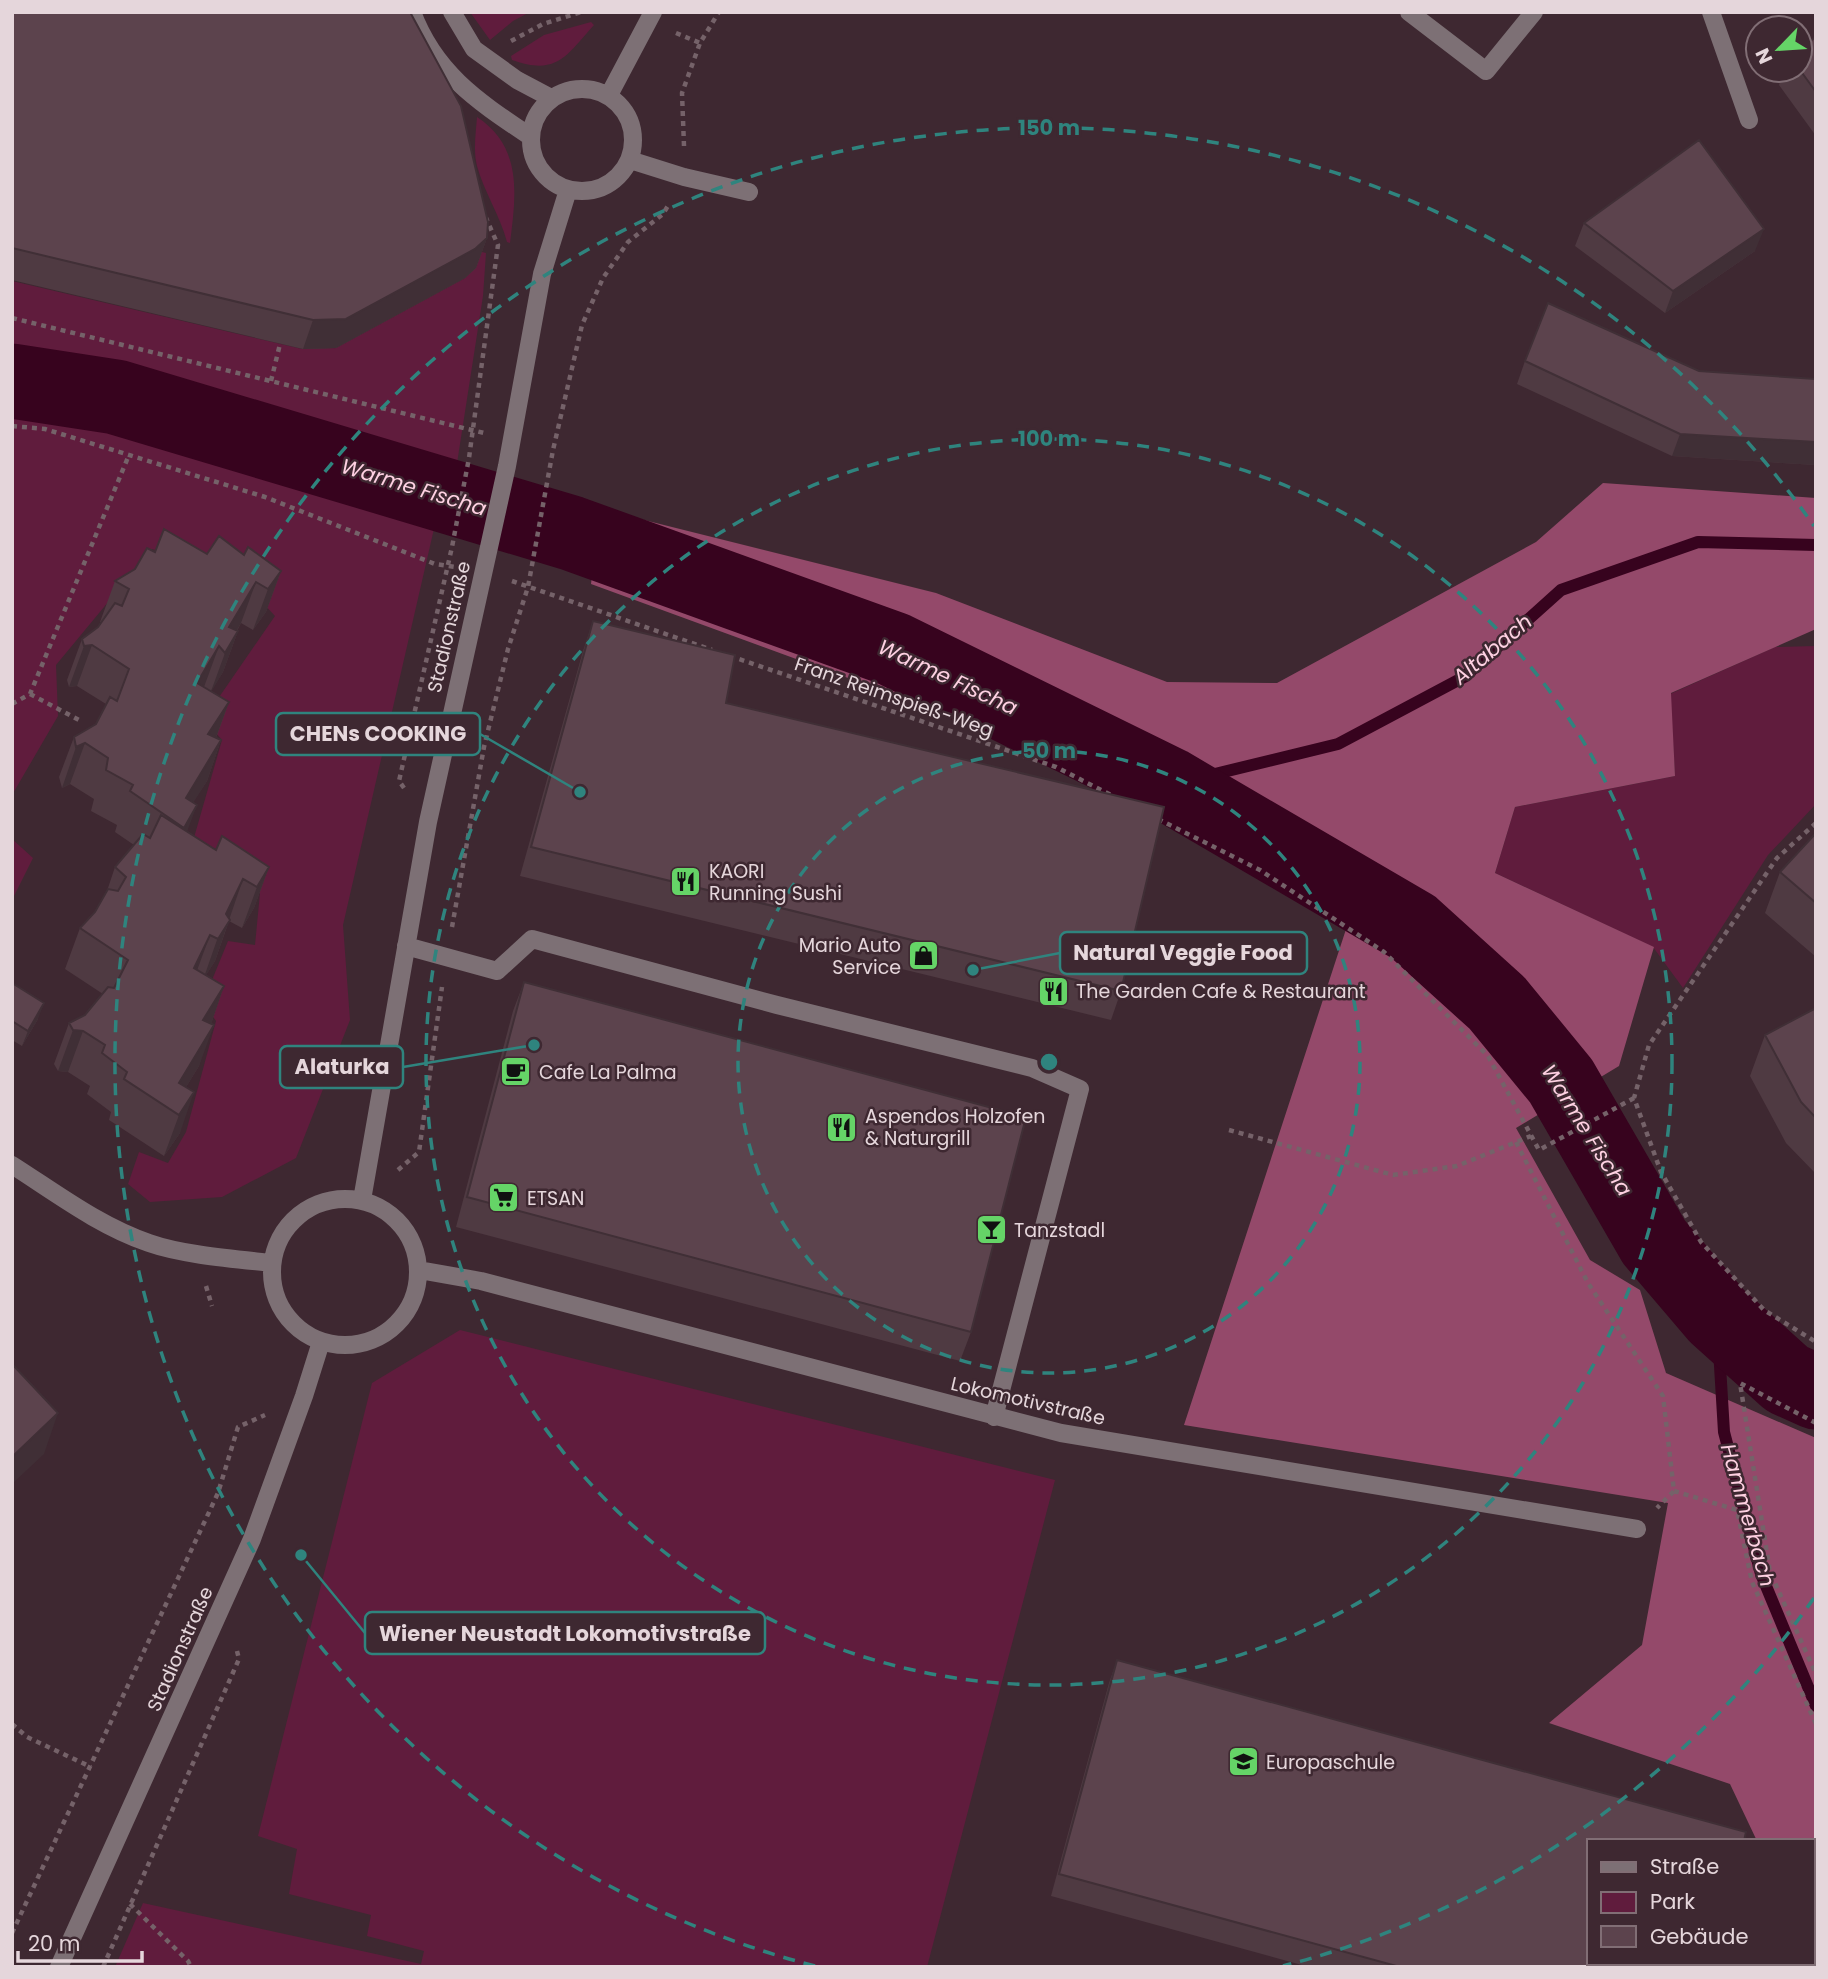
<svg xmlns="http://www.w3.org/2000/svg" width="1828" height="1979" font-family="Poppins,sans-serif">
<style>
.green{fill:#601c3d}
.forest{fill:#94496a}
.lines{fill:none;stroke-linecap:round;stroke-linejoin:round}
.stream{stroke:#37031e;stroke-width:12}
.river{stroke:#37031e;stroke-width:75}
.path{stroke:#756269;stroke-width:4.5;stroke-dasharray:5 5;stroke-linecap:butt}
.minor{stroke:#7d7075;stroke-width:18}
.wall{fill:#4f3a42}
.shaded-wall{fill:#402f36}
.building{fill:#5c434d;stroke:#402f36;stroke-width:2}
.ring{fill:none;stroke:#2f847e;stroke-width:3.5;stroke-dasharray:12 9}
.labels{text-anchor:middle;dominant-baseline:central;stroke-width:5;stroke-linejoin:round;paint-order:stroke}
.street-label{font-size:19px;fill:#e5d6db;stroke:#3e2831}
.poi-label{font-size:19px;fill:#e5d6db;stroke:#3e2831;text-anchor:start}
.water-label{font-size:21px;font-style:italic;fill:#fed1e2;stroke:#3e2831}
.centre{fill:#2f847e;stroke:#3e2831;stroke-width:3.5}
.ring-label{font-size:21px;text-anchor:middle;font-weight:bold;fill:#2f847e;stroke:#3e2831;stroke-width:5;stroke-linejoin:round;paint-order:stroke}
.leader{fill:none;stroke:#2f847e;stroke-width:2.5}
.callout-dot{fill:#2f847e;stroke:#3e2831;stroke-width:2.5}
.callout{fill:#3e2831;stroke:#2f847e;stroke-width:2.5}
.callout-label{font-size:21px;text-anchor:middle;font-weight:bold;fill:#e5d6db}
</style>
<rect width="100%" height="100%" fill="#3e2831"/>
<path class="green" d="M470 12H530L513 21 490 40Z
M591 22 594 25C566 56 557 76 512 60L511 56 544 35Z
M477 117C523 147 516 196 510 243L507 242C500 215 484 192 477 166 473 150 476 132 477 117Z
M478 251 486 253 483 296 453 489 120 386 12 370V281L302 349 336 348 465 278 476 267Z
M12 395 106 407 439 507 343 925 350 1020 296 1158 222 1197 150 1202 128 1184 139 1152 168 1163 186 1132 216 1021 203 1002 228 941 255 945 260 893 214 858 187 862 222 740 204 719 275 616 239 577 152 549 56 665 58 716 12 795Z
M1816 646V804L1768 855 1683 988 1653 947 1495 873 1515 807 1675 776 1670 694 1775 647Z
M12 839 33 858 12 900Z
M460 1330 1055 1480 927 1967H115L143 1903 421 1964 424 1951 367 1936 371 1915 289 1894 297 1849 258 1836 372 1383Z"/>
<path class="forest" d="M1603 483 1816 498V629L1671 693 1675 776 1515 807 1495 873 1654 947 1619 1066 1516 1128 1590 1260 1640 1290 1666 1373 1816 1438V1961L1812 1954V1841H1757L1730 1784 1549 1723 1642 1645 1668 1503 1184 1425 1350 917 1064 757 591 584 600 509 936 593 1167 682 1277 683 1536 542Z"/>
<g class="lines">
<path class="stream" d="M1170 785 1338 744 1464 677 1561 590 1698 542 1816 545
M1717 1316 1724 1432 1761 1574 1816 1706"/>
<path class="river" d="M12 381 116 397 571 533 893 649 1170 785 1413 927 1497 1003 1561 1081 1654 1242 1717 1316 1787 1379 1816 1392"/>
<path class="path" d="M676 33 700 43
M511 41 543 24 581 12
M684 146 682 93 700 43 719 12
M12 318 484 433
M271 381 280 344
M12 426 45 429 265 497 435 564 456 567
M512 581 712 650
M730 656 1056 767 1113 796
M30 694 79 720
M12 704 30 694 129 455
M404 788 399 781 452 547 469 458 498 245 486 218
M1158 819 1260 870 1384 952 1488 1056 1539 1150 1634 1098
M1816 823 1777 858 1649 1045 1634 1098 1661 1172 1701 1242 1764 1310 1816 1342
M452 927 484 747 508 649 528 587 553 450 582 325 603 278 628 242 663 214 669 204
M1229 1130 1393 1175 1457 1166 1531 1136
M1516 1142 1588 1283 1663 1396 1674 1491 1657 1508
M398 1170 419 1152 442 987
M206 1286 212 1306
M1816 1423 1740 1383 1770 1572 1816 1674
M1674 1491 1737 1510 1752 1582 1816 1724
M12 1724 27 1737 91 1767
M130 1904 188 1961 191 1967
M12 1933 218 1493 238 1427 265 1415
M103 1967 239 1659 236 1647"/>
<path class="minor" d="M412 12C435 74 479 102 531 137
M452 12 474 49 517 80 551 98
M1409 12 1486 71 1534 12
M1711 12 1749 120
M531 140a51 51 0 1 1 102 0a51 51 0 1 1-102 0Z
M609 95 653 12
M630 160 684 177 749 192
M406 946 497 971 532 939 777 1005 1032 1068 1080 1089 994 1417
M12 1165C56 1193 99 1226 149 1243 183 1255 235 1259 272 1263
M272 1272a73 73 0 1 1 146 0a73 73 0 1 1-146 0Z
M362 1200 428 822 507 466 542 274 568 190
M419 1270 481 1281 1061 1433 1637 1529
M59 1967 252 1539 304 1396 321 1342"/>
</g>
<path class="wall" d="M12 12 487 238 476 268 465 278 336 348 303 349 12 280Z
M1816 37V136L1779 85 1784 70H1800Z
M1584 223 1755 251 1665 313 1575 246Z
M1525 361 1816 379V465L1672 456 1517 384Z
M155 552 244 555 281 571 266 612 253 630 241 623 237 631H238L223 672 211 691 229 702 216 738 221 740 207 781 193 802 187 831 216 850 269 867 254 908 242 928 229 921 215 961 206 975 224 986 211 1024 199 1066 186 1087 180 1133 164 1156 109 1120 111 1112 87 1094 90 1086 68 1072 58 1071 54 1064 69 1023 85 1015 103 994 65 969 80 928 95 912 106 894 115 867 134 845 115 832 117 825 91 811 94 799 70 784 62 788 59 777 74 737 96 724 106 704 77 686 69 687 67 680 82 639 98 627 101 622H100L115 581 135 569Z
M593 621 726 703 1121 991 1111 1020 520 876 583 651Z
M1816 833V957L1765 913 1780 872Z
M524 982 971 1332 960 1361 456 1227 513 1011Z
M12 983 38 1019 22 1046 12 1040Z
M1816 1008V1174L1786 1143 1750 1076 1765 1035Z
M1117 1660 1710 1967H1309L1051 1896 1109 1683Z"/>
<path class="shaded-wall" d="M1764 229 1755 251 1665 313 1673 291Z
M487 238 476 268 465 278 336 348 303 349 313 320Z
M1680 434 1816 442V465L1672 456Z
M281 571 266 612 253 630 268 589Z
M256 582 241 623 224 652 229 627Z
M238 631 223 672 210 694 225 653Z
M92 645 77 686 69 687 84 646Z
M219 646 204 687 197 683Z
M229 702 214 743 208 734Z
M221 740 207 781 179 825 186 798Z
M85 743 70 784 62 788 76 747Z
M197 805 182 845 170 869 184 828Z
M269 867 254 908 242 928 257 887Z
M243 879 215 961 203 980 226 914Z
M210 935 195 976 194 968Z
M224 986 210 1027 203 1020Z
M44 1003 38 1019 22 1046 28 1031Z
M214 1025 199 1066 172 1110 179 1083Z
M73 1030 83 1031 68 1072 58 1071Z
M194 1092 180 1133 164 1156 179 1115Z
M58 1413 44 1454 12 1484V1457Z"/>
<path class="building" d="M12 12H410L461 106 488 222 487 238 475 249 346 319 313 320 12 248Z
M1816 37V92L1800 70V48Z
M1699 140 1764 229 1673 291 1584 223Z
M1548 303 1699 371 1816 379V442L1680 434 1525 361Z
M164 529 207 554 219 536 244 555 248 547 281 571 268 589 256 582 229 627 238 631 225 653 219 646 197 683 229 702 208 734 221 740 186 798 197 805 184 828 130 791 133 785 106 770 108 758 85 743 76 747 74 737 96 724 110 697 117 701 129 669 92 645 84 646 82 639 98 627 115 603 122 606 129 589 115 581 135 569 147 548 155 552Z
M593 621 735 655 726 703 1164 807 1121 991 531 847Z
M161 815 216 850 222 836 269 867 257 887 243 879 226 914 230 920 218 939 210 935 194 968 224 986 203 1020 214 1025 179 1083 194 1092 179 1115 124 1079 127 1072 102 1053 105 1045 83 1031 73 1030 69 1023 85 1015 108 987 114 988 128 960 80 928 95 912 108 889 118 891 126 877 115 867 143 834 150 838Z
M1816 833V903L1780 872Z
M524 982 1026 1117 971 1332 467 1197Z
M12 983 44 1003 28 1031 12 1021Z
M1816 1008V1118L1801 1102 1765 1035Z
M12 1364 58 1413 12 1457Z
M1117 1660 1746 1832 1744 1841H1588V1963H1711L1710 1967H1400L1059 1874Z"/>
<g class="ring">
<circle cx="1049" cy="1062" r="311"/>
<circle cx="1049" cy="1062" r="623"/>
<path d="M1814 1598A934 934 0 0 1 1283 1966M815 1966A934 934 0 1 1 1814 526"/>
</g>
<defs>
<symbol id="restaurant-square" viewBox="-11 -11 22 22"><rect x="-9" y="-9" width="18" height="18" rx="4" fill="#65d467" stroke="#3e2831"/><path d="M-5-6h1v4h1v-4h1v4h1v-4h1v5L-1.5 .5V6h-2V.5L-5-1ZM5-6V6H3V1.5H1.5Q1.5-4 5-6Z" fill="#111"/></symbol>
<symbol id="shop-square" viewBox="-11 -11 22 22"><rect x="-9" y="-9" width="18" height="18" rx="4" fill="#65d467" stroke="#3e2831"/><path d="M-5-2.5h2.3a2.7 3.5 0 0 1 5.4 0H5L5.5 6h-11ZM-1.5-2.5h3a1.5 2.3 0 0 0-3 0Z" fill="#111"/></symbol>
<symbol id="cafe-square" viewBox="-11 -11 22 22"><rect x="-9" y="-9" width="18" height="18" rx="4" fill="#65d467" stroke="#3e2831"/><path d="M-5.5-4.5H6V0H3Q3 3.5 0 3.5H-2.5Q-5.5 3.5-5.5 0ZM3-3.2v2h1.7v-2ZM-6 4.5H4V6H-6Z" fill="#111"/></symbol>
<symbol id="supermarket-square" viewBox="-11 -11 22 22"><rect x="-9" y="-9" width="18" height="18" rx="4" fill="#65d467" stroke="#3e2831"/><path d="M-6-5.5h2.5l.6 2H6L4.5 2H-2.5L-4.4-4H-6ZM-1.5 3.2a1.3 1.3 0 1 0 .1 0ZM3 3.2a1.3 1.3 0 1 0 .1 0Z" fill="#111"/></symbol>
<symbol id="bar-square" viewBox="-11 -11 22 22"><rect x="-9" y="-9" width="18" height="18" rx="4" fill="#65d467" stroke="#3e2831"/><path d="M-6-5H6L.8 .8V4.5H3.5V6h-7V4.5H-.8V.8Z" fill="#111"/></symbol>
<symbol id="school-square" viewBox="-11 -11 22 22"><rect x="-9" y="-9" width="18" height="18" rx="4" fill="#65d467" stroke="#3e2831"/><path d="M0-5L7-2L0 1L-7-2ZM-4 1L0 2.5L4 1V4Q0 6-4 4Z" fill="#111"/></symbol>
</defs>
<g fill-rule="evenodd">
<use href="#restaurant-square" x="668" y="864" width="35" height="35"/>
<use href="#shop-square" x="906" y="938" width="35" height="35"/>
<use href="#restaurant-square" x="1036" y="974" width="35" height="35"/>
<use href="#cafe-square" x="498" y="1054" width="35" height="35"/>
<use href="#restaurant-square" x="824" y="1110" width="35" height="35"/>
<use href="#supermarket-square" x="486" y="1180" width="35" height="35"/>
<use href="#bar-square" x="974" y="1212" width="35" height="35"/>
<use href="#school-square" x="1226" y="1744" width="35" height="35"/>
</g>
<g class="labels">
<g class="street-label">
<text transform="translate(449 627) rotate(-77)">Stadionstraße</text>
<text transform="translate(894 697) rotate(19)">Franz Reimspieß-Weg</text>
<text transform="translate(1028 1401) rotate(13)">Lokomotivstraße</text>
<text transform="translate(180 1649) rotate(-66)">Stadionstraße</text>
</g>
<g class="poi-label">
<text x="709" y="871">KAORI<tspan x="709" dy="22">Running Sushi</tspan></text>
<text x="901" y="945" text-anchor="end">Mario Auto<tspan x="901" dy="22">Service</tspan></text>
<text x="1076" y="991">The Garden Cafe &amp; Restaurant</text>
<text x="539" y="1072">Cafe La Palma</text>
<text x="865" y="1116">Aspendos Holzofen<tspan x="865" dy="22">&amp; Naturgrill</tspan></text>
<text x="527" y="1198">ETSAN</text>
<text x="1014" y="1230">Tanzstadl</text>
<text x="1266" y="1762">Europaschule</text>
</g>
<g class="water-label">
<text transform="translate(414 487) rotate(17)">Warme Fischa</text>
<text transform="translate(1492 649) rotate(-40)">Altabach</text>
<text transform="translate(948 677) rotate(25)">Warme Fischa</text>
<text transform="translate(1587 1130) rotate(58)">Warme Fischa</text>
<text transform="translate(1748 1515) rotate(74)">Hammerbach</text>
</g>
</g>
<circle cx="1049" cy="1062" r="10" class="centre"/>
<g class="ring-label">
<text x="1049" y="135">150 m</text>
<text x="1049" y="446">100 m</text>
<text x="1049" y="758">50 m</text>
</g>
<path class="leader" d="M580 792L480 734M973 970L1060 953M534 1045L403 1067M301 1555L365 1633"/>
<g class="callout-dot">
<circle cx="580" cy="792" r="7"/>
<circle cx="973" cy="970" r="7"/>
<circle cx="534" cy="1045" r="7"/>
<circle cx="301" cy="1555" r="7"/>
</g>
<g class="callout">
<rect x="276" y="713" width="204" height="42" rx="7"/>
<rect x="1060" y="932" width="247" height="42" rx="7"/>
<rect x="280" y="1046" width="123" height="42" rx="7"/>
<rect x="365" y="1612" width="400" height="42" rx="7"/>
</g>
<g class="callout-label">
<text x="378" y="741">CHENs COOKING</text>
<text x="1183" y="960">Natural Veggie Food</text>
<text x="342" y="1074">Alaturka</text>
<text x="565" y="1641">Wiener Neustadt Lokomotivstraße</text>
</g>
<rect width="1828" height="1979" fill="none" stroke="#e5d6db" stroke-width="28"/>
<rect x="1587" y="1839" width="228" height="126" fill="#3e2831" stroke="#816e75" stroke-width="2"/>
<rect x="1601" y="1862" width="35" height="10" fill="#7d7075" stroke="#816e75" stroke-width="2"/>
<text x="1650" y="1874" font-size="21" fill="#e5d6db">Straße</text>
<rect x="1601" y="1892" width="35" height="21" fill="#601c3d" stroke="#816e75" stroke-width="2"/>
<text x="1650" y="1909" font-size="21" fill="#e5d6db">Park</text>
<rect x="1601" y="1926" width="35" height="21" fill="#5c434d" stroke="#816e75" stroke-width="2"/>
<text x="1650" y="1944" font-size="21" fill="#e5d6db">Gebäude</text>
<g transform="translate(1779 49) rotate(245)"><circle r="33" fill="#3e2831" stroke="#816e75" stroke-width="2"/>
<path d="M0-5L12 26L0 18L-12 26Z" fill="#65d467"/>
<text y="-10" font-size="19" font-weight="bold" text-anchor="middle" fill="#e5d6db">N</text>
</g>
<path d="M18 1951v10h124v-10" fill="none" stroke="#e5d6db" stroke-width="3.5"/>
<text x="28" y="1951" font-size="21" fill="#e5d6db" stroke="#3e2831" stroke-width="5" paint-order="stroke">20 m</text>
</svg>
